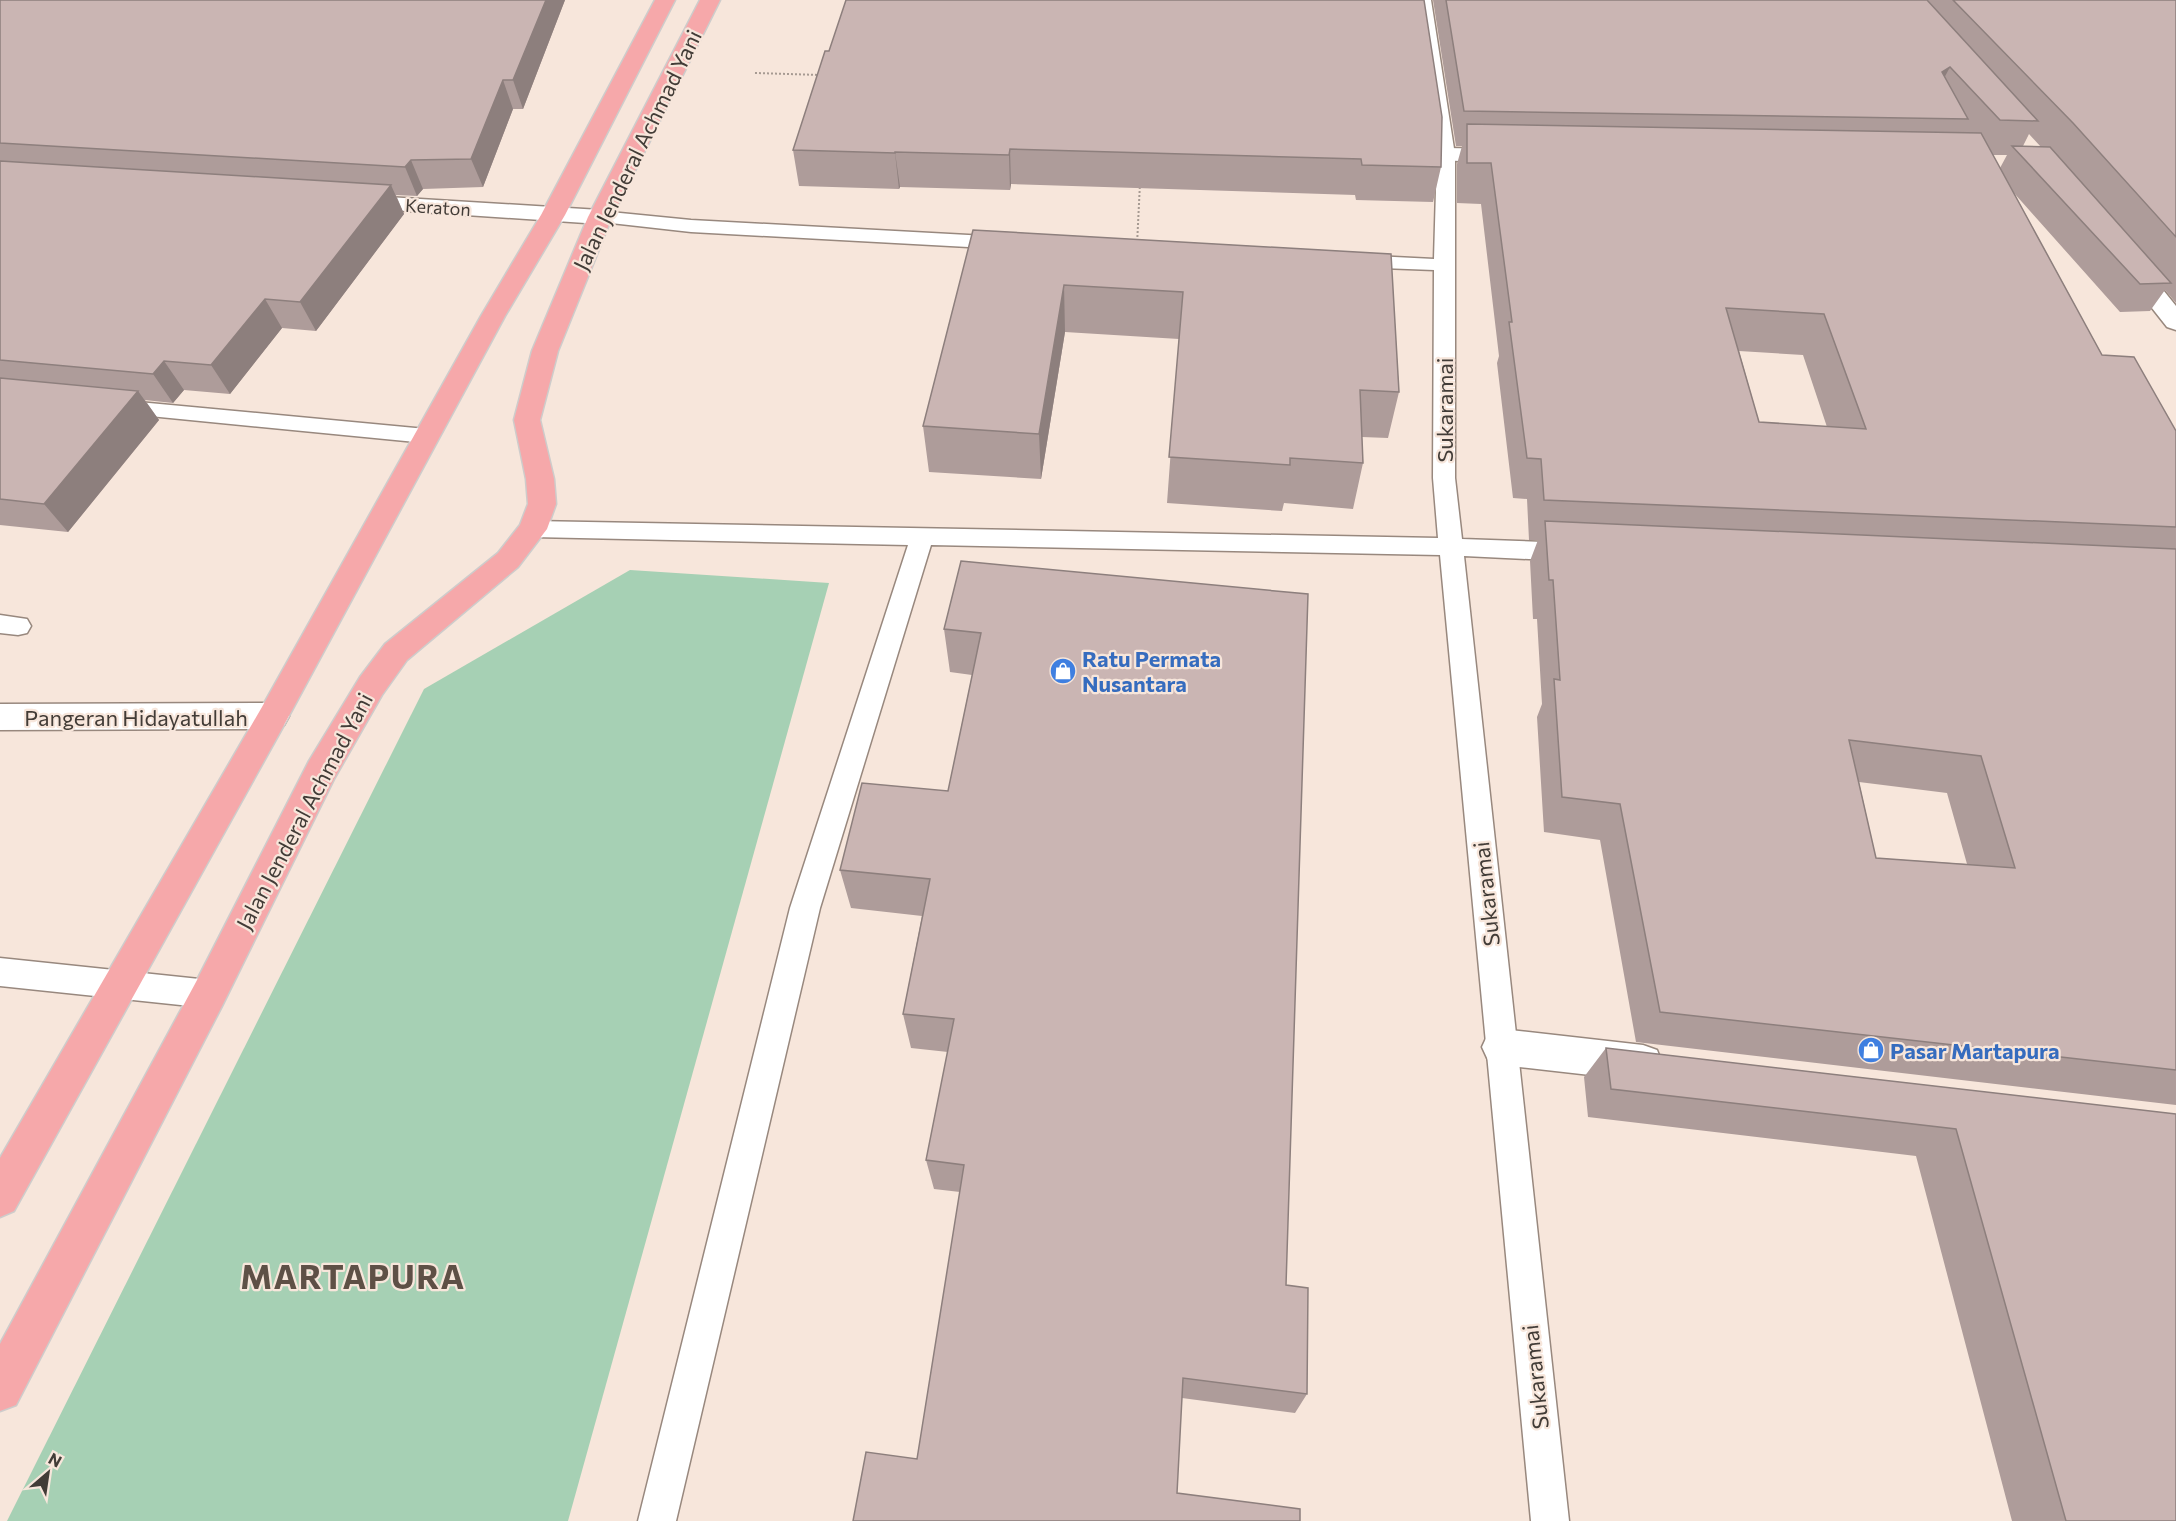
<svg xmlns="http://www.w3.org/2000/svg" width="2176" height="1521" font-family="Commissioner,sans-serif">
<style>
.green{fill:#a6d0b4}
.lines{fill:none;stroke-linecap:round;stroke-linejoin:round}
.service-casing{stroke:#98887e;stroke-width:3}
.minor-casing{stroke:#98887e;stroke-width:3}
.tertiary-casing{stroke:#98887e;stroke-width:3}
.trunk-casing{stroke:#cecccb;stroke-width:3}
.path{stroke:#a69a92;stroke-width:2;stroke-dasharray:2 2;stroke-linecap:butt}
.service{fill:#fff;fill-rule:evenodd}
.minor{fill:#fff;fill-rule:evenodd}
.tertiary{fill:#fff;fill-rule:evenodd}
.trunk{fill:#f6a8aa;fill-rule:evenodd}
.wall{fill:#ae9c9a;fill-rule:evenodd}
.shaded-wall{fill:#8d7f7d}
.building{fill:#cab5b3;stroke:#8d7f7d;stroke-width:1.5;fill-rule:evenodd}
.labels{text-anchor:middle;dominant-baseline:central;stroke-width:4.5;stroke-linejoin:round;paint-order:stroke}
.far-street-label{font-size:18px;fill:#423c37;stroke:#f7e6db}
.street-label{font-size:22px;fill:#423c37;stroke:#f7e6db}
.shop-label{font-size:22px;font-weight:bold;fill:#366cbe;stroke:#f7e6db;text-anchor:start}
.near-district-label{font-size:33px;font-weight:bold;letter-spacing:1.5px;fill:#5e5046;stroke:#f7e6db}
</style>
<rect width="100%" height="100%" fill="#f7e6db"/>
<path class="green" d="M630 570 829 583 568 1521H7L424 689Z"/>
<g class="lines">
<defs>
<path id="service" d="M1415 0H1431L1455 155V478L1462 539 1570 543 1578 546 1582 552 1578 558 1570 561 1464 556 1569 1521H1531L1440 555 931 545 820 908 676 1521H638L790 908 908 545 533 537 525 535 521 529 525 523 533 521 1438 538 1433 478 1434 270 1355 267 1348 265 1345 261 1348 257 1355 255 1434 259 1437 155Z
M600 211 691 220 1005 237 1012 239 1015 243 1012 247 1005 249 691 232 593 221 591 217 593 213Z
M117 400 426 429 434 431 437 436 434 441 426 443 109 412 106 407 109 402Z
M0 615 27 619 31 626 27 633 18 635 0 633Z
M0 958 209 980 220 984 224 994 220 1004 209 1008 0 986Z"/>
<path id="minor" d="M1446 148 1504 149 1512 151 1515 156 1512 161 1504 163 1438 160 1435 155 1438 150Z
M2130 258 2139 260 2176 306V330L2167 327 2118 265 2121 260Z
M1501 1029 1643 1045 1657 1050 1662 1063 1657 1076 1643 1081 1501 1065 1488 1060 1482 1047 1488 1034Z"/>
<path id="tertiary" d="M355 195 600 210 608 212 612 217 608 222 600 224 347 207 344 202 347 197Z
M273 703 284 707 289 716 284 725 273 729 0 730V704Z"/>
<path id="trunk" d="M655 0H675L565 215 505 316 284 725 14 1211 0 1217V1158L262 707 481 316 541 215Z
M700 0H720L612 217 558 351 540 420 554 479 556 504 547 529 518 567 407 660 382 695 334 779 222 1006 16 1405 0 1411V1344L196 982 309 761 360 677 385 644 498 553 520 525 528 504 526 479 514 420 532 351 588 217Z"/>
</defs>
<use href="#service" class="service-casing"/>
<use href="#minor" class="minor-casing"/>
<use href="#tertiary" class="tertiary-casing"/>
<use href="#trunk" class="trunk-casing"/>
<path class="path" d="M755 73 820 75
M1137 245 1140 183"/>
<use href="#service" class="service"/>
<use href="#minor" class="minor"/>
<use href="#tertiary" class="tertiary"/>
<use href="#trunk" class="trunk"/>
</g>
<path class="wall" d="M0 0H565L523 109H513L483 187 423 189 417 196 396 195 404 214 316 331 282 328 230 394 184 390 173 403 145 400 159 420 68 532 0 525Z
M1433 0H2176V303L2165 290 2150 311 2120 312 2014 193 2102 355 2176 431V1105L1636 1042 1600 840 1544 832 1537 717 1542 704 1537 619H1533L1530 561 1538 540H1529L1527 499 1513 498 1497 363 1499 356 1481 204 1457 203V164L1462 146H1456ZM2029 134 2041 147 2023 146ZM1993 155H2007L2000 168ZM1739 351 1803 355 1827 427 1759 422ZM1859 782 1947 793 1967 864 1876 858Z
M829 51 1441 167 1433 202 1356 200 1355 195 1011 184 1010 190 900 187 899 189 799 186 793 150Z
M973 230 1391 254 1399 392 1388 438 1362 437 1363 463 1353 509 1284 503 1282 511 1167 503 1179 339 1065 332 1041 479 929 472 923 426Z
M961 561 1286 1285 1307 1394 1295 1413 1182 1398 917 1459 960 1192 934 1189 926 1160 948 1052 911 1048 903 1014 922 916 851 908 840 870 948 791 972 675 950 672 944 629Z
M1606 1048 2176 1114V1521H2012L1916 1156 1588 1117 1584 1077Z"/>
<path class="shaded-wall" d="M546 0H565L523 109 513 80Z
M1950 67 1932 101 1942 72Z
M503 80 513 109 483 187 471 159Z
M1010 149 1011 184 1010 190 1009 155Z
M895 152 900 187 899 189 895 153Z
M411 160 423 189 417 196 405 167Z
M391 185 404 214 316 331 300 302Z
M1064 285 1065 332 1041 479 1039 434Z
M265 299 282 328 230 394 211 365Z
M164 361 184 390 173 403 153 374Z
M138 391 159 420 68 532 44 504Z"/>
<path class="building" d="M0 0H546L513 80H503L471 159 411 160 405 167 0 143Z
M846 0H1424L1442 117 1441 167 1362 165 1361 159 1010 149 1009 155 895 152V153L793 150 825 51H829Z
M1446 0H1927L2038 121 2000 120 1950 67 1942 72 1968 119 1464 111Z
M1953 0H2176V237L2073 123Z
M1467 124 1981 133 2102 355 2134 357 2176 431V527L1544 500 1541 459 1527 458 1509 322H1512L1491 163H1467ZM1726 308 1824 314 1866 429 1759 422Z
M2012 146 2050 147 2171 283 2140 284Z
M0 161 391 185 300 302 265 299 211 365 164 361 153 374 0 360Z
M973 230 1391 254 1399 392 1360 390 1363 463 1290 458V465L1169 457 1183 292 1064 285 1039 434 923 426Z
M0 378 138 391 44 504 0 499Z
M1545 521 2176 549V1070L1660 1012 1620 804 1562 797 1554 679 1560 680 1553 580H1549ZM1849 740 1981 756 2015 868 1876 858Z
M961 561 1308 594 1286 1285 1308 1288 1307 1394 1183 1378 1177 1493 1300 1509V1521H853L866 1452 917 1459 964 1165 926 1160 954 1019 903 1014 930 879 840 870 862 783 948 791 981 633 944 629Z
M1606 1048 2176 1114V1521H2066L1956 1129 1611 1089Z"/>
<defs>
<symbol id="shop-disc" viewBox="-11 -11 22 22"><circle r="9.5" fill="#3f7fe0" stroke="#f7e6db"/><path d="M-5-2.5h2.3a2.7 3.5 0 0 1 5.4 0H5L5.5 6h-11ZM-1.5-2.5h3a1.5 2.3 0 0 0-3 0Z" fill="#fff"/></symbol>
</defs>
<g fill-rule="evenodd">
<use href="#shop-disc" x="1048" y="656" width="30" height="30"/>
<use href="#shop-disc" x="1856" y="1035" width="30" height="30"/>
</g>
<g class="labels">
<g class="far-street-label">
<text transform="translate(438 207) rotate(4)">Keraton</text>
</g>
<g class="street-label">
<text transform="translate(637 150) rotate(-64)">Jalan Jenderal Achmad Yani</text>
<text transform="translate(1444 410) rotate(-90)">Sukaramai</text>
<text x="136" y="717">Pangeran Hidayatullah</text>
<text transform="translate(304 811) rotate(-62)">Jalan Jenderal Achmad Yani</text>
<text transform="translate(1486 894) rotate(-96)">Sukaramai</text>
<text transform="translate(1535 1377) rotate(-96)">Sukaramai</text>
</g>
<g class="shop-label">
<text x="1082" y="658">Ratu Permata<tspan x="1082" dy="25">Nusantara</tspan></text>
<text x="1890" y="1050">Pasar Martapura</text>
</g>
<g class="near-district-label">
<text x="353" y="1275">MARTAPURA</text>
</g>
</g>
<g transform="translate(48 1473) rotate(29)" stroke="#f7e6db" stroke-width="4.5" paint-order="stroke">
<path d="M0-4.5L10 22L0 15L-10 22Z" fill="#423c37"/>
<text y="-9" font-size="16" font-weight="bold" text-anchor="middle" fill="#423c37">N</text>
</g>
</svg>
